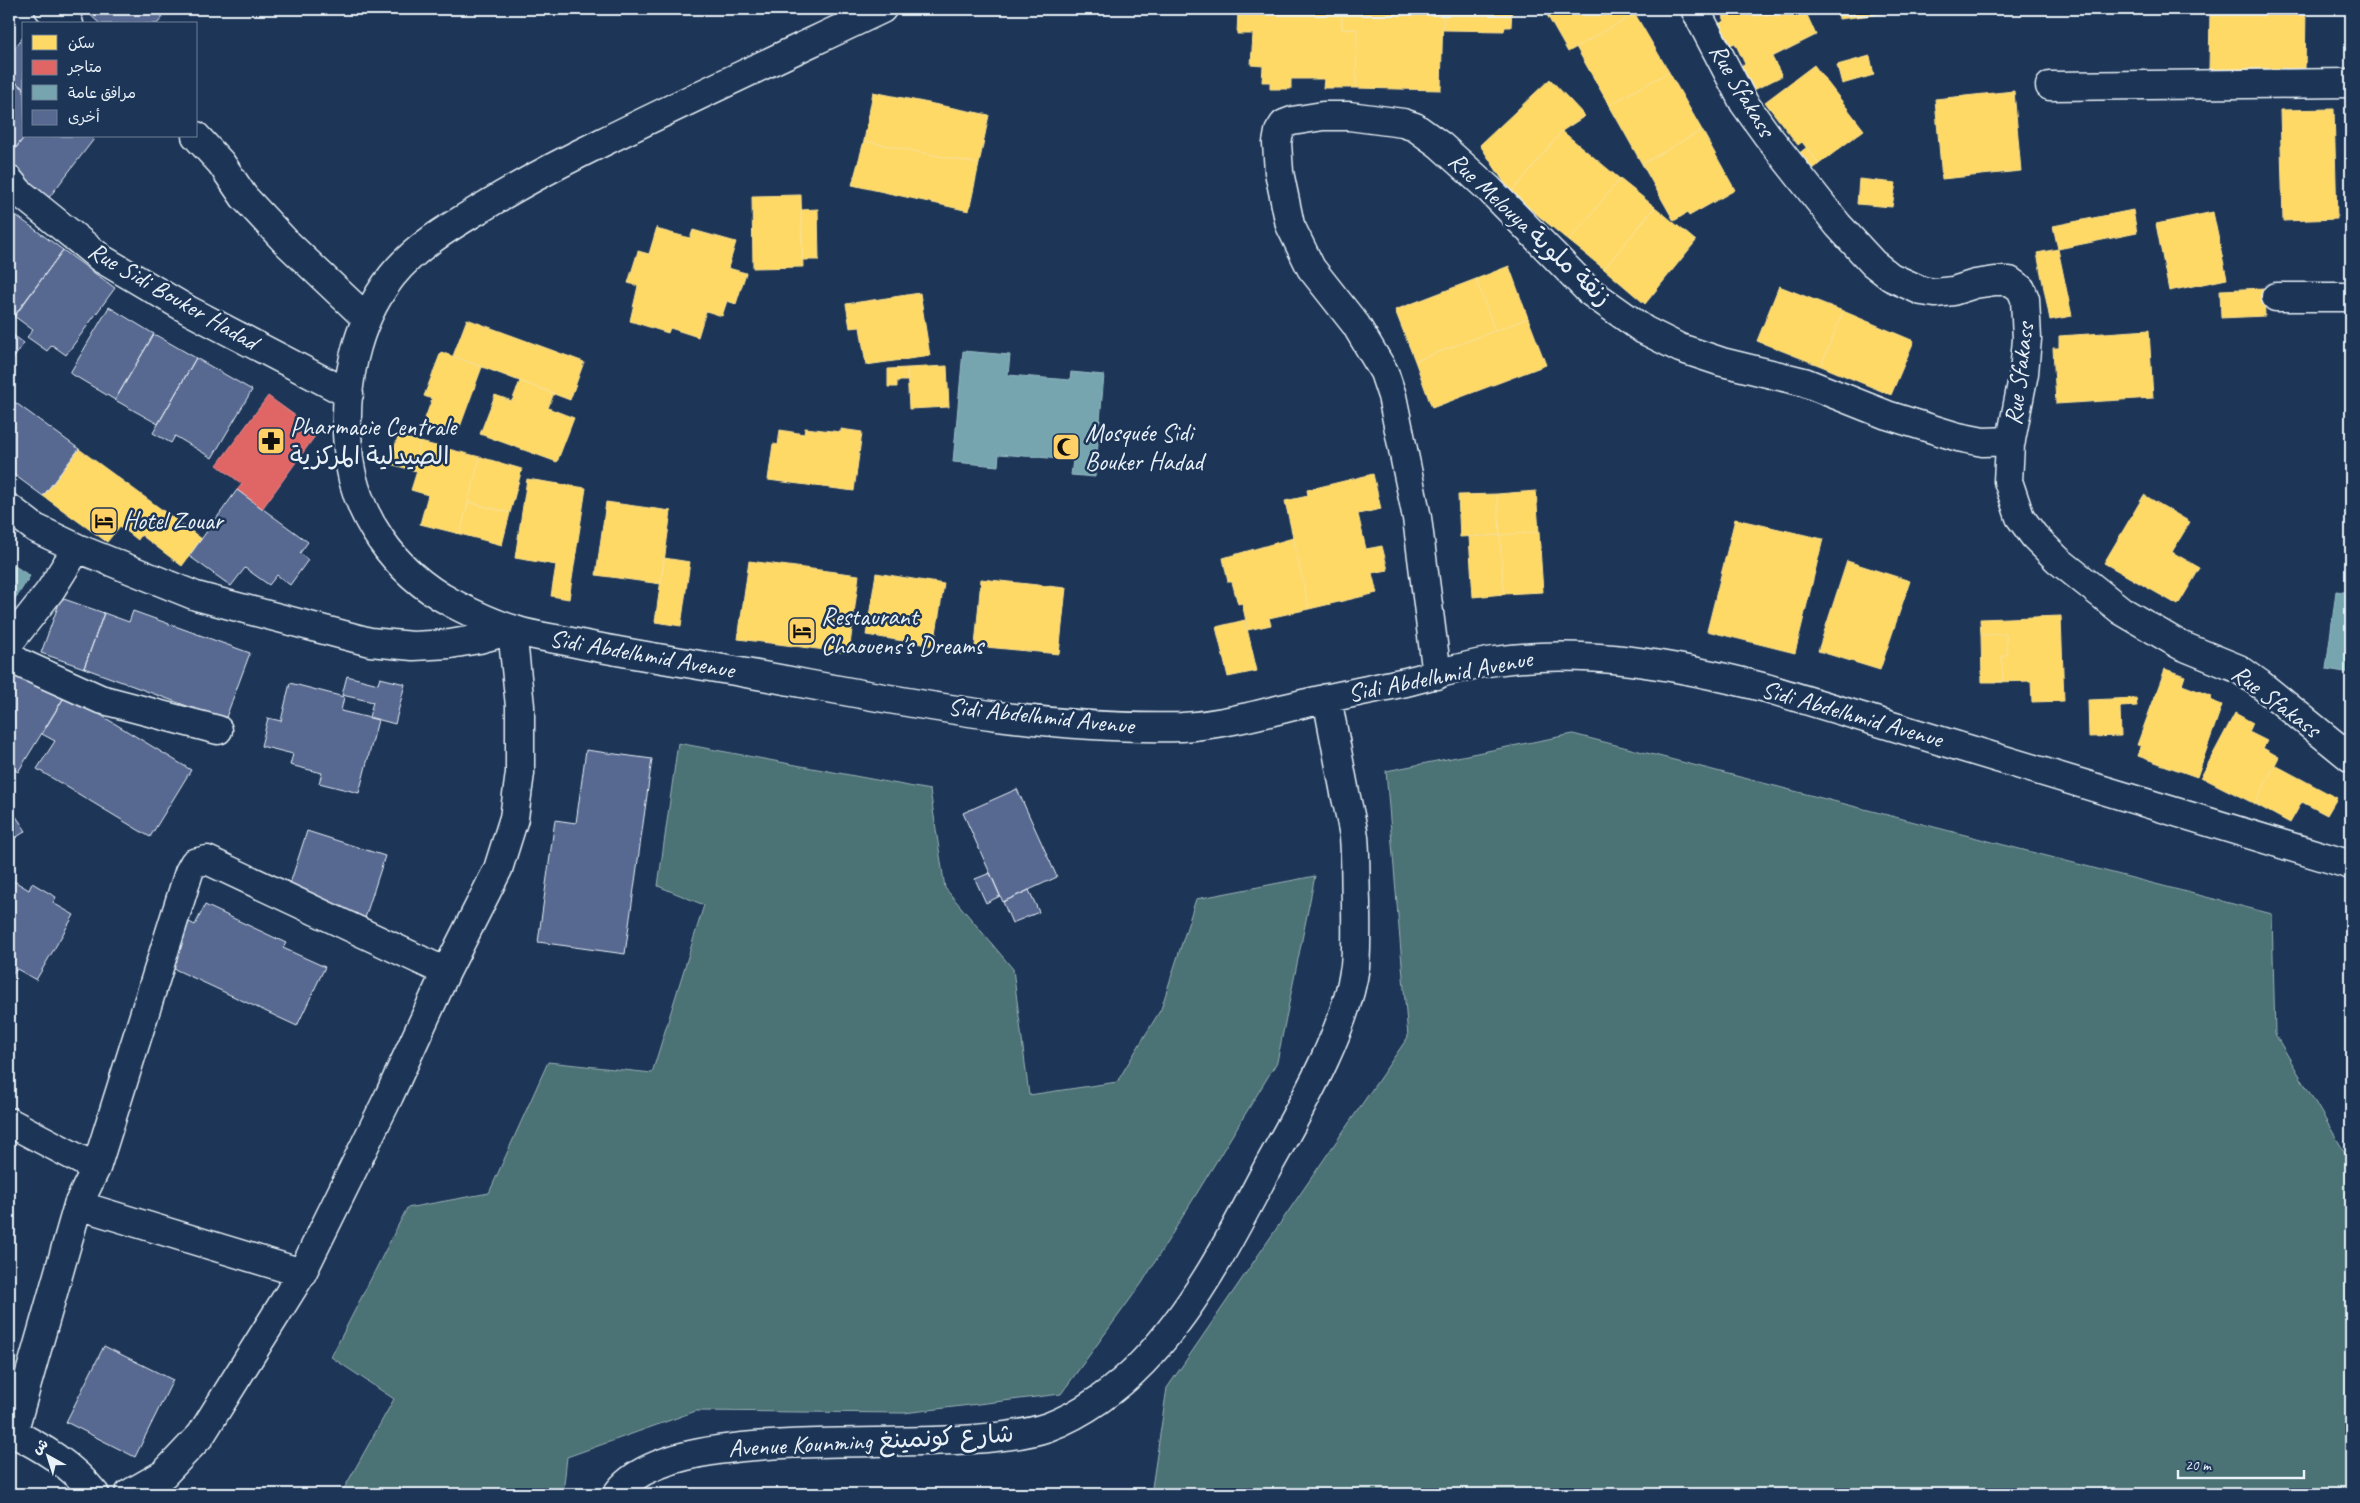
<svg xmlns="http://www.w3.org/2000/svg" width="2360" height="1503" font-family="Caveat,'Playpen Sans Arabic',sans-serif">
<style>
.green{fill:#4c7275;stroke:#9ab2b6}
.homes{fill:#ffd966;stroke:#f8e092}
.shops{fill:#e06666;stroke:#e29092}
.public{fill:#76a5af;stroke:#98bcc5}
.building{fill:#586991;stroke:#e8f1f8}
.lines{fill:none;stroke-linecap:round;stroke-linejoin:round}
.minor-casing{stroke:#e8f1f8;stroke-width:31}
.minor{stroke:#1d3557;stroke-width:28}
.labels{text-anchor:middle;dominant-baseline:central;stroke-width:5;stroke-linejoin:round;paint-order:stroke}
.street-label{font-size:25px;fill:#e8f1f8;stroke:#1d3557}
.poi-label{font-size:25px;fill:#e8f1f8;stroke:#1d3557;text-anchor:start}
</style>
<rect width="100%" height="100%" fill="#1d3557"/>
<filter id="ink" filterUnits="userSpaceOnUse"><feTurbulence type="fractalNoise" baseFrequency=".02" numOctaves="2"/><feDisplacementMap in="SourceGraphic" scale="10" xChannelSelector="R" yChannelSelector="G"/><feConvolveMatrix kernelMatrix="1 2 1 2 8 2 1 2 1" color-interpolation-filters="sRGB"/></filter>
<g filter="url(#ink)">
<path class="green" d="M1573 734 2272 914 2275 1034 2351 1163V1494H1151L1167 1388 1408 1037 1386 771Z
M678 743 930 790 945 888 1013 969 1029 1095 1117 1082 1161 1009 1196 899 1315 876 1277 1062 1142 1283 1061 1394 904 1413 696 1411 567 1457 563 1494H341L394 1399 331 1357 407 1208 489 1193 548 1062 652 1073 704 905 658 886Z"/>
<path class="homes" d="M1443 9H1512L1511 27H1505L1504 31 1443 30Z
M1544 9H1559L1547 15Z
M1559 9H1633L1635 14 1568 52 1547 15Z
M1719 9H1809L1811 13 1807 15 1816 35 1772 57 1782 76 1744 95 1731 70 1745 64 1735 43 1728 46 1718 24 1725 21Z
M1838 9H1897V12L1839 19Z
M2210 9H2306L2305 72 2209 70Z
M1238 10 1342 11V29H1357L1356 88H1323L1324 79H1291V89H1270V82H1262L1263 66 1251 65 1253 34H1237Z
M1342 11 1443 12 1441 90 1356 88 1357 29H1342Z
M1635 14 1669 72 1609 105 1576 47Z
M1870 56 1874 75 1842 84 1837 65Z
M1814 65 1864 130 1819 164 1802 142 1798 145 1765 102Z
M1669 72 1702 130 1642 164 1609 105Z
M1550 79 1585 116 1562 131 1511 193 1480 145Z
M2014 91 2021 171 1942 179 1935 99Z
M873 92 989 115 979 164 864 141Z
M2334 109 2337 219 2283 221 2280 110Z
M1702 130 1735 190 1689 216 1687 213 1674 221 1642 164Z
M1562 131 1620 179 1569 241 1511 193Z
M864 141 979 164 969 211 852 185Z
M1807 147 1819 164 1805 176 1792 159Z
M1620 179 1655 207 1604 269 1569 241Z
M1859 179 1896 183 1892 207 1857 204Z
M801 195 803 267 753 268 752 196Z
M1655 207 1696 241 1645 304 1604 269Z
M818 209 819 260H802L801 210Z
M2133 210 2137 233 2058 249 2053 226Z
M2213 212 2227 279 2169 291 2156 224Z
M657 227 656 229 690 238 693 230 736 242 728 268 746 273 736 304 727 301 722 316 706 311 698 337 670 328 668 333 630 321 638 286 628 283 638 251 649 254Z
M2058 249 2072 316 2050 320 2037 253Z
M1509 266 1528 318 1495 331 1476 279Z
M1476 279 1495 331 1415 361 1395 310Z
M1779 286 1843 311 1821 366 1757 341Z
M2264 288 2265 316 2221 318 2220 290Z
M920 293 930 356 866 365 860 327 850 328 846 304Z
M1843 311 1914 341 1891 395 1821 366Z
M1528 318 1546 365 1432 408 1415 361Z
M467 319 584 362 570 400 453 356Z
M2149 330 2153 398 2056 404 2053 348H2059V336Z
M441 352 482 367 457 435 423 424 432 399 424 396Z
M947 366 949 407 909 409 907 368Z
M907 368 908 381H897V387H888V369Z
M520 381 554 393 548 408 574 418 557 462 480 434 495 395 512 401Z
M805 428 841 432V429L862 432 854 491 768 480 773 444 778 445 780 430 804 434Z
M398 436 420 442 412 470 390 464Z
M420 442 480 457 460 534 420 524 428 495 411 490 417 471 412 470Z
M79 449 202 539 182 566 141 535 138 540 120 526 107 542 43 496Z
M480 457 522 469 510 513 468 502Z
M1373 474 1381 509 1358 514 1366 549 1382 546 1388 570 1372 573 1377 593 1309 609 1285 501 1308 496 1307 490Z
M527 479 586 488 569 599 551 596 556 565 515 558Z
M1536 491 1539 532 1500 535 1497 494Z
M1497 494 1500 535 1460 537 1458 495Z
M2144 495 2190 522 2172 552 2200 568 2178 605 2104 563Z
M468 502 510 513 502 545 460 534Z
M606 502 671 511 661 584 596 575Z
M1735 519 1823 539 1795 653 1707 631Z
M1539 532 1543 592 1504 594 1500 535Z
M1500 535 1504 594 1473 597 1469 537Z
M1293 538 1309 609 1269 618 1271 625 1248 630 1242 603 1238 604 1232 582H1228L1223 558Z
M664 558 690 562 681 626 655 622Z
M749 561 859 575 849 653 738 639Z
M1847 561 1910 581 1880 670 1818 651Z
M876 573 944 584 934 646 866 635Z
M981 579 1066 588 1059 654 975 646Z
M2061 616 2064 701 2032 702 2031 681 1996 682H2003L2002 656 2007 655 2006 634 1981 635 1980 619Z
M1245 620 1257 671 1228 677 1216 627Z
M2006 634 2007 655 2002 656 2003 682H1982L1981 635Z
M2165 669 2185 676 2182 685 2212 696 2210 700 2222 705 2197 777 2138 756 2141 746 2137 745Z
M2136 698 2137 706 2120 707 2121 736 2089 737 2088 700Z
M2235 713 2253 723 2249 732 2267 741 2263 748 2279 757 2255 804 2201 777Z
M2275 765 2337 798 2327 815 2302 802 2290 823 2255 804Z"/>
<path class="shops" d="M268 396 318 432 262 509 237 490 242 484 217 465Z"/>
<path class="public" d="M963 351 1010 355 1008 375 1070 380 1071 372 1104 375 1095 477 1071 475 1073 460 999 454 998 466 953 462Z
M9 562 30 576 9 609Z
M2336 591 2351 593V673L2326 669Z"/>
<path class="building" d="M84 9H154L163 17 157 24H100Z
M24 36V89L9 77V55Z
M9 77 24 89 25 136 14 150 9 147Z
M25 136H90L94 139 44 204 9 170V157Z
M10 211 63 250 9 324V213Z
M63 250 115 288 66 355 52 345 47 351 27 337 33 330 14 316Z
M109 307 154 334 115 400 70 373Z
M9 332 24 343 9 365Z
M154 334 196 358 158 424 115 400Z
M196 358 252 390 212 458 175 436 171 443 153 433Z
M9 398 79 449 43 496 9 471Z
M237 490 308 542 300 553 308 560 290 585 277 575 269 585 245 568 231 586 189 556Z
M61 598 104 613 84 668 41 653Z
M133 611 250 653 225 720 84 668 104 613 129 622Z
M16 663 66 694 18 772 9 766V675Z
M347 676 378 684 380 678 405 684 395 724 369 717 373 702 342 695Z
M290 683 344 697 341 711 378 720 359 793 319 783 322 773 290 765 293 754 261 746 268 718 281 721Z
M66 694 191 770 150 837 37 769 55 741 42 734Z
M586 750 652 759 625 954 538 942 555 820 576 823Z
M1017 789 1057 877 1003 902 963 813Z
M9 806 26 831 9 842Z
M307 831 385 856 365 918 287 893Z
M990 873 1000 896 986 903 975 879Z
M9 878 29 890 32 883 56 897 53 903 74 915 36 980 17 969 13 974 9 972Z
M1029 890 1039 912 1012 923 1003 902Z
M205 905 286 943 283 948 325 967 297 1026 168 966 189 922 195 925Z
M104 1346 173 1380 135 1457 66 1422Z"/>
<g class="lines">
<defs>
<path id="minor" d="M49 9 69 24
M882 9C789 53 696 96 603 142 562 162 522 183 483 207 451 226 416 246 392 276 354 325 343 388 348 449 353 514 395 573 452 603 471 613 494 624 515 630 533 636 552 638 571 642 623 653 676 661 729 670 878 696 1029 731 1182 727 1219 725 1257 715 1294 706 1331 697 1368 690 1406 682 1435 675 1465 665 1495 661 1586 648 1677 665 1766 688L2351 865
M1695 9 1744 103 1767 135 1838 225 1873 263 1891 277 1922 291 1935 293 1953 291 1975 284 1995 281H2010L2021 289 2025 299 2027 339 2024 373 2010 445 2008 481 2020 517 2034 536 2058 560 2122 611 2180 645 2239 669 2260 684 2351 758
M2050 86 2351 83
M196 136 221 163 244 197 286 242 366 318
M9 180 19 192 102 259 190 311 349 394
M2276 297H2351
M9 508 35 528 77 548 196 596 370 642 413 646 450 644 479 639 512 630
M9 643 50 591 77 548
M9 655 20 663 100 699 218 730
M1437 675 1417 518 1392 396 1384 372 1356 325 1311 268 1290 225 1279 172 1277 143 1279 132 1284 124 1292 121 1323 116H1349L1403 123 1415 127 1440 145 1489 189 1589 291 1644 330 1680 348 1722 362 1804 382 1887 415 1958 437 1983 442 2011 441
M9 1122 96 1168
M78 1205 302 1273
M9 1431C42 1447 72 1465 95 1494
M9 1435 13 1433 78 1205 96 1168 189 872 194 863 207 860 446 972
M129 1494 164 1474 201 1435 302 1273 389 1096 446 972 498 869 514 818 520 773V706L512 630
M617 1494C673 1413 949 1461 1048 1427 1083 1414 1117 1389 1143 1362 1197 1306 1232 1235 1268 1167 1299 1111 1347 1029 1355 966 1357 945 1356 923 1356 902 1355 880 1356 858 1354 837 1352 822 1348 807 1345 793 1339 761 1333 729 1327 698"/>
</defs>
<use href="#minor" class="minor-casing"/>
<use href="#minor" class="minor"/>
</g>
</g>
<defs>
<symbol id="pharmacy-square" viewBox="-11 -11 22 22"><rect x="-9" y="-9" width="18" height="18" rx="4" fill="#ffd166" stroke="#1d3557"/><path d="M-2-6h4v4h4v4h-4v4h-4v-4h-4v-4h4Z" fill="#111"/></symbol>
<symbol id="mosque-square" viewBox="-11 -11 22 22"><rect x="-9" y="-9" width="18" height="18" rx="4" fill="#ffd166" stroke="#1d3557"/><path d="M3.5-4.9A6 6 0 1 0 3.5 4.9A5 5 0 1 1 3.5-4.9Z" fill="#111"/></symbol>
<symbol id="hotel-square" viewBox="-11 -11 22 22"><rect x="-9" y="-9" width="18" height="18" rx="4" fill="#ffd166" stroke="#1d3557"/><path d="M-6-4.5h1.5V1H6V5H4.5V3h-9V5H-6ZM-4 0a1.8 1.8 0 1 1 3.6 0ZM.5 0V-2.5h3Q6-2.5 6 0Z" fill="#111"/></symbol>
</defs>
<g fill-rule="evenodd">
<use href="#pharmacy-square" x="255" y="425" width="32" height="32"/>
<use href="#mosque-square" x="1050" y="431" width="32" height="32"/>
<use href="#hotel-square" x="88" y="505" width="32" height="32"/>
<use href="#hotel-square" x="786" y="615" width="32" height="32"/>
</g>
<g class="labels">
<g class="street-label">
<text transform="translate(1742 90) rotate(59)">Rue Sfakass</text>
<text transform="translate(1530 229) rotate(43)">Rue Melouya زنقة ملوية</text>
<text transform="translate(173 296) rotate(30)">Rue Sidi Bouker Hadad</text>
<text transform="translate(2019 374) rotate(-83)">Rue Sfakass</text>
<text transform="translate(642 654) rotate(10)">Sidi Abdelhmid Avenue</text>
<text transform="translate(1440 676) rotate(-11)">Sidi Abdelhmid Avenue</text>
<text transform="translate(2276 701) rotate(37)">Rue Sfakass</text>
<text transform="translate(1852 714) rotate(16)">Sidi Abdelhmid Avenue</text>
<text transform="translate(1041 716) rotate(6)">Sidi Abdelhmid Avenue</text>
<text transform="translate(871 1441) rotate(-3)">Avenue Kounming شارع كونمينغ</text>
</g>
<g class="poi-label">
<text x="290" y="427">Pharmacie Centrale<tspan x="290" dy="29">الصيدلية المركزية</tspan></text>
<text x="1085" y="433">Mosquée Sidi<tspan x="1085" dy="29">Bouker Hadad</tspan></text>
<text x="123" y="521">Hotel Zouar</text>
<text x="821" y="617">Restaurant<tspan x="821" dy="29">Chaouens's Dreams</tspan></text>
</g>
</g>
<rect width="2360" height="1503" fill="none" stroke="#1d3557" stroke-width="30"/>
<rect x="15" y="15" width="2330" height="1473" fill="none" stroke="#e8f1f8" stroke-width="2" filter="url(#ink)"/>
<rect x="22" y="22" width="175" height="115" fill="#1d3557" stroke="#6e8097"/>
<rect x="32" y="35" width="25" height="15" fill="#ffd966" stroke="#6e8097"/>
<text x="68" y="48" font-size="15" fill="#e8f1f8">سكن</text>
<rect x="32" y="60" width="25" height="15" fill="#e06666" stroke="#6e8097"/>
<text x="68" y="72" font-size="15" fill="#e8f1f8">متاجر</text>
<rect x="32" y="85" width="25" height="15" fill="#76a5af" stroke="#6e8097"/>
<text x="68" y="98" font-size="15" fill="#e8f1f8">مرافق عامة</text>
<rect x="32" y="110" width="25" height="15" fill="#586991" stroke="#6e8097"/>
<text x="68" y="122" font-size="15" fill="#e8f1f8">أخرى</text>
<g transform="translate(48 1456) rotate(321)" stroke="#1d3557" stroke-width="4" paint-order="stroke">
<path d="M0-4L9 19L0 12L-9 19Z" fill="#e8f1f8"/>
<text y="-8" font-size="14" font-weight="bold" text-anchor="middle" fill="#e8f1f8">ش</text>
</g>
<path d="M2178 1470v8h126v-8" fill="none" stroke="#e8f1f8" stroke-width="2.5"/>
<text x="2185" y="1470" font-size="15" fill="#e8f1f8" stroke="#1d3557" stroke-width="4" paint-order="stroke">20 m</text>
</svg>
